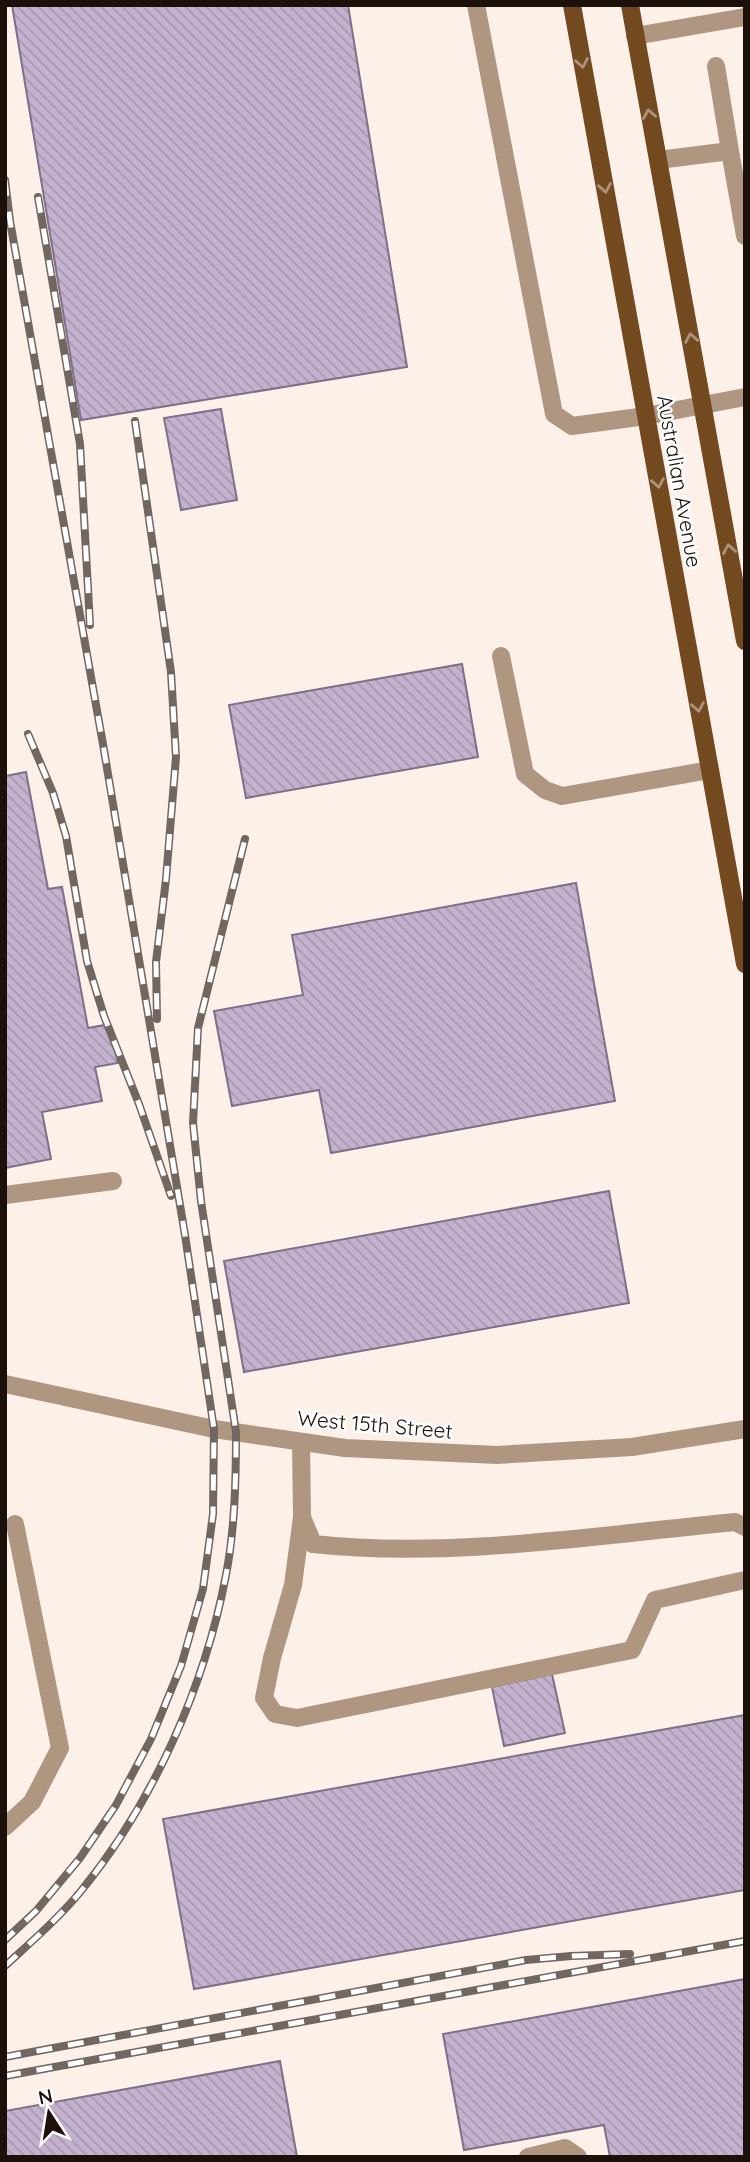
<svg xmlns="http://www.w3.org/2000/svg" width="750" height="2162" font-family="Quicksand,sans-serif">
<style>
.building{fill:url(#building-back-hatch);stroke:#7f6f89;stroke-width:2}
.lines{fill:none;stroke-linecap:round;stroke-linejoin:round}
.minor{stroke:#af9680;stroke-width:18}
.major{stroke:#734920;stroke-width:18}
.rail-casing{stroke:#726660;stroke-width:8}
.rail{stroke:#fff;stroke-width:5;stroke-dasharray:16;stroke-linecap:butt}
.oneway{stroke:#ab9279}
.labels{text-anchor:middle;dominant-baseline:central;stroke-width:5;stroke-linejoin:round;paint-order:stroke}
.street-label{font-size:21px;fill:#1b100a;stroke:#fff}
</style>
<defs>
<pattern id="building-back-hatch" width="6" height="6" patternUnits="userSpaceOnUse" patternTransform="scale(1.75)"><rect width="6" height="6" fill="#c3b2ce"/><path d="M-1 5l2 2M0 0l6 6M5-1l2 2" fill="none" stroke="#a798b0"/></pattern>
</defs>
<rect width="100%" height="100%" fill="#fdf0e9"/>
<path class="building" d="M12 5H348L407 367 81 420Z
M221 409 237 500 181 510 164 418Z
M462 664 478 757 246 798 229 705Z
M26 772 48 889 62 887 88 1028 110 1024 118 1063 95 1067 102 1101 42 1112 51 1159 5 1168V776Z
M576 883 615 1101 331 1153 319 1090 232 1106 214 1011 303 995 292 935Z
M609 1191 629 1303 244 1372 224 1261Z
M552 1674 565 1733 504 1746 492 1687Z
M745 1715V1890L194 1989 163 1819Z
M745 1979V2157H610L604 2125 464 2150 443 2034Z
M280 2061 297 2157H5V2111Z"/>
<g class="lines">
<path class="minor" d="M476 5 554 414 572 426 646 416 745 397
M635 36 745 17
M716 66 730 151
M658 160 730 151 745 236
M501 656 525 774 545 790 562 796 710 770
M5 1195 113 1181
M5 1384 214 1429 345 1448 497 1455 632 1447 745 1429
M301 1442 302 1517 313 1544C449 1559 599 1535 735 1522L745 1527
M302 1517 293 1585 272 1658 264 1698 275 1714 297 1718 632 1650 655 1600 745 1580
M5 1827 32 1802 60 1748 15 1524
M528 2157 565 2148 578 2157"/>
<path class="major" d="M572 5 745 964
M630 5 745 641"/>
<defs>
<path id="rail" d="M5 180 10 221 104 750 185 1235 214 1429 213 1514 203 1589 181 1666 151 1739 116 1805 80 1858 36 1911 5 1940
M38 197 80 444 90 625
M135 421 171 672 176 757 166 879 156 962 157 1019
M28 734 53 793 66 836 87 961 104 1016 139 1104 171 1196
M5 1966C31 1942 59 1918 81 1891 153 1803 205 1686 226 1575 235 1528 236 1479 236 1432L201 1201 193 1123 198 1028 245 839
M5 2057 526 1960 571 1956 630 1954
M5 2076 745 1941"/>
</defs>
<use href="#rail" class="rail-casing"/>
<use href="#rail" class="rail"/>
</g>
<defs><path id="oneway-chevron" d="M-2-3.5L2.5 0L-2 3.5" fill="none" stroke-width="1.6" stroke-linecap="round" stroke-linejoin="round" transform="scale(1.75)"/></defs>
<g class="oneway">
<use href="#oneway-chevron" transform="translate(582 63) rotate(80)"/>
<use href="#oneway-chevron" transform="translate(649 114) rotate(-100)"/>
<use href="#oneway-chevron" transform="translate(605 188) rotate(80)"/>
<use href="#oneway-chevron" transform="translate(691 338) rotate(-100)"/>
<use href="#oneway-chevron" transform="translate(658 483) rotate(80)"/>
<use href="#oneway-chevron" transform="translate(729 549) rotate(-100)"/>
<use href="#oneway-chevron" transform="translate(698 707) rotate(80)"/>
</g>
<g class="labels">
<g class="street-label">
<text transform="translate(680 481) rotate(80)">Australian Avenue</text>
<text transform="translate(375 1424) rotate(5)">West 15th Street</text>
</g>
</g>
<rect width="750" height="2162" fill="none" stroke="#1b100a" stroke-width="14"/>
<g transform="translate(49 2113) rotate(348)" stroke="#ffffff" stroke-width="5" paint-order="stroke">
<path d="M0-5L12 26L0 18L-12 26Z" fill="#1b100a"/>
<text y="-10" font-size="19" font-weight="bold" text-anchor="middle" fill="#1b100a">N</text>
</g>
</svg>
